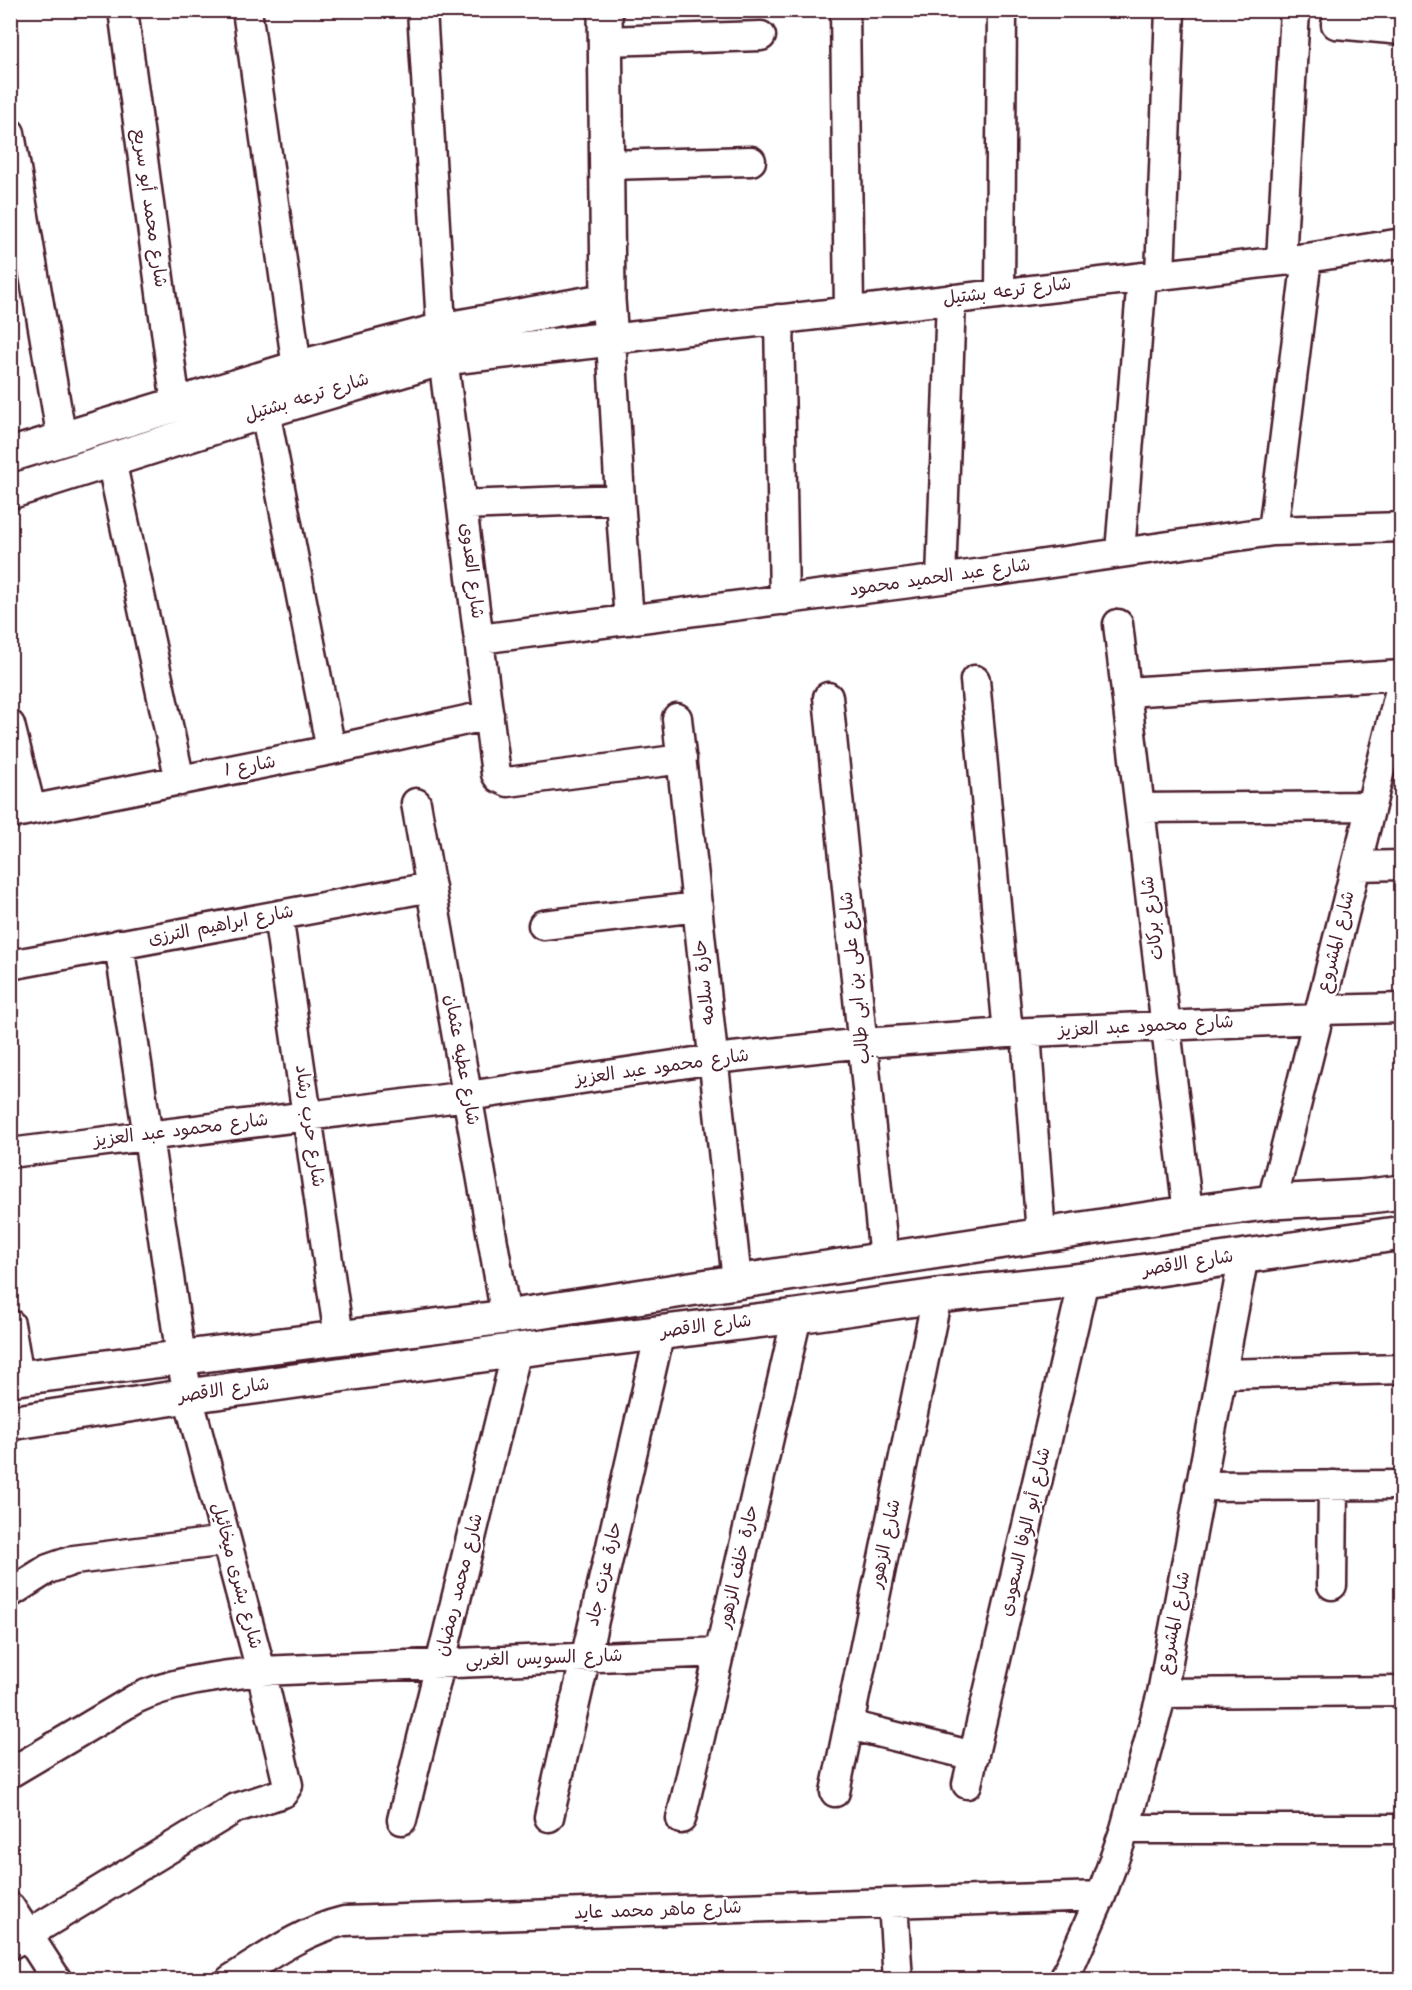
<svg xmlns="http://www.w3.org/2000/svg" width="1412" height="1990" font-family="Kalam,'Playpen Sans Arabic',sans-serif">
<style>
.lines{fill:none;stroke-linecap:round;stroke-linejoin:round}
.minor-casing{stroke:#4a1f2b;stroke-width:33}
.tertiary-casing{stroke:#4a1f2b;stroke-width:38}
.minor{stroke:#fff;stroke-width:28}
.tertiary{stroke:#fff;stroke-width:33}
.labels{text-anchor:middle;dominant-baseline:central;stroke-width:5;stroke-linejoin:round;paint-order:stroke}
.street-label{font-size:18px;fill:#4a1f2b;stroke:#fff}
</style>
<rect width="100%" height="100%" fill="#fff"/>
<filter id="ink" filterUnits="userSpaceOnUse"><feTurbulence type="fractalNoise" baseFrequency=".0167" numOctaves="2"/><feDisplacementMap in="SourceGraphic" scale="12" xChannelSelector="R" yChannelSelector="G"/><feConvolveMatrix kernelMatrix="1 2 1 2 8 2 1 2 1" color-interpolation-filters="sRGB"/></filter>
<g filter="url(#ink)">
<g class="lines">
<defs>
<path id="minor" d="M123 10 176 405
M247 10 297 368
M422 10 443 358 496 774 499 778 508 782 682 759
M845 10 849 310
M1336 24 1402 30
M605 41 761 36
M10 133 62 440
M607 165 751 161
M1281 261 1295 10
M1160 275 1170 10
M1000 293 1002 10
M779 319 784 600
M265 411 331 750
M111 460 180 781
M462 505 620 499
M1273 531 1307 258
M1120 552 1142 277
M941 579 951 299
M629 620 620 499 611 339 1307 258 1402 243
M1118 624 1188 1213
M480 639 941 579 1273 531 1402 527
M975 680 1008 1033
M1126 692 1402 675
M828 697 884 1259
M677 718 737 1281
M10 725 31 809
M416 803 506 1317
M1140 808 1371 806
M10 814 331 750 489 715
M1356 866 1402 865
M278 915 339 1337
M543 925 698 907
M10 965 431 887
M1320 1010 1402 1008
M1026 1033 1041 1235
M10 1153 468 1096 714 1059 863 1043 1008 1033 1318 1019
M1272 1202 1402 682
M10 1324 19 1377
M1222 1374 1402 1369
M1200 1486 1402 1485
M1332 1585 1333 1485
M10 1593 48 1569 74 1560 226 1541
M1162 1693 1402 1691
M849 1725 974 1756
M10 1773 135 1699C176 1680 216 1677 261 1671L720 1652
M967 1784 1084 1280
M835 1792 937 1296
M549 1817 660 1332
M681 1819 797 1316
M402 1820 517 1350
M1125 1829H1402
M893 1903 898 1980
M10 1907 57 1980
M10 1945 236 1808 283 1793 288 1785 261 1671 188 1396 181 1357 119 944
M230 1980C267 1957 302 1931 344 1921L1101 1896
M1064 1980 1101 1896 1125 1829 1162 1693 1244 1255"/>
<path id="tertiary" d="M10 455 297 368 442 330 608 300
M10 492 265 411 443 358 611 339 608 300 605 10
M10 1379 506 1317 1188 1213 1272 1202 1361 1197 1402 1192
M10 1423 188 1396 517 1350 797 1316 937 1296 1084 1280 1402 1233"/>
</defs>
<use href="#minor" class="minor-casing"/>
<use href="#tertiary" class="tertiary-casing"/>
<use href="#minor" class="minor"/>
<use href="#tertiary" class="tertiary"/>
</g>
</g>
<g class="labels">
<g class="street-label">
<text transform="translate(149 208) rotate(82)">شارع محمد أبو سريع</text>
<text transform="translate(1007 292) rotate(-7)">شارع ترعه بشتيل</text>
<text transform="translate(307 398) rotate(-17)">شارع ترعه بشتيل</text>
<text transform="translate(471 571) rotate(83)">شارع العدوى</text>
<text transform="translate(940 578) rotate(-8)">شارع عبد الحميد محمود</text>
<text transform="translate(250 767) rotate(-11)">شارع 1</text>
<text transform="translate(1153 918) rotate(-97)">شارع بركات</text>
<text transform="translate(221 926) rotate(-11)">شارع ابراهيم الترزى</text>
<text transform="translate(1337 942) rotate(-76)">شارع المشروع</text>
<text transform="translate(856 978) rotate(-96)">شارع على بن ابى طالب</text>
<text transform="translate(705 982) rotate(-96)">حارة سلامه</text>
<text transform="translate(1146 1027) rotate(-3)">شارع محمود عبد العزيز</text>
<text transform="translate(461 1060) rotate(80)">شارع عطيه عثمان</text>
<text transform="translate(662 1068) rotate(-8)">شارع محمود عبد العزيز</text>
<text transform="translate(309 1126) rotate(82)">شارع حرب رشاد</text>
<text transform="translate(181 1131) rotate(-7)">شارع محمود عبد العزيز</text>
<text transform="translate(1188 1264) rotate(-9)">شارع الاقصر</text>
<text transform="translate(706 1327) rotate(-7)">شارع الاقصر</text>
<text transform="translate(224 1391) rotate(-8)">شارع الاقصر</text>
<text transform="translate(1026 1532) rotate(-77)">شارع أبو الوفا السعودى</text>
<text transform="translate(886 1544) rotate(-78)">شارع الزهور</text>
<text transform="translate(739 1567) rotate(-77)">حارة خلف الزهور</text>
<text transform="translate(605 1574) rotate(-77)">حارة عزت جاد</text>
<text transform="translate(236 1576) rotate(75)">شارع بشرى ميخائيل</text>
<text transform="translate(460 1585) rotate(-76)">شارع محمد رمضان</text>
<text transform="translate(1175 1623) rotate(-79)">شارع المشروع</text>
<text transform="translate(544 1659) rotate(-2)">شارع السويس الغربى</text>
<text transform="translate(658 1911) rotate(-2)">شارع ماهر محمد عايد</text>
</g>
</g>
<rect width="1412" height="1990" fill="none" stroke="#fff" stroke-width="36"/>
<rect x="18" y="18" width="1376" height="1954" fill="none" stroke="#4a1f2b" stroke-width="2" filter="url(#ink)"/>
</svg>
